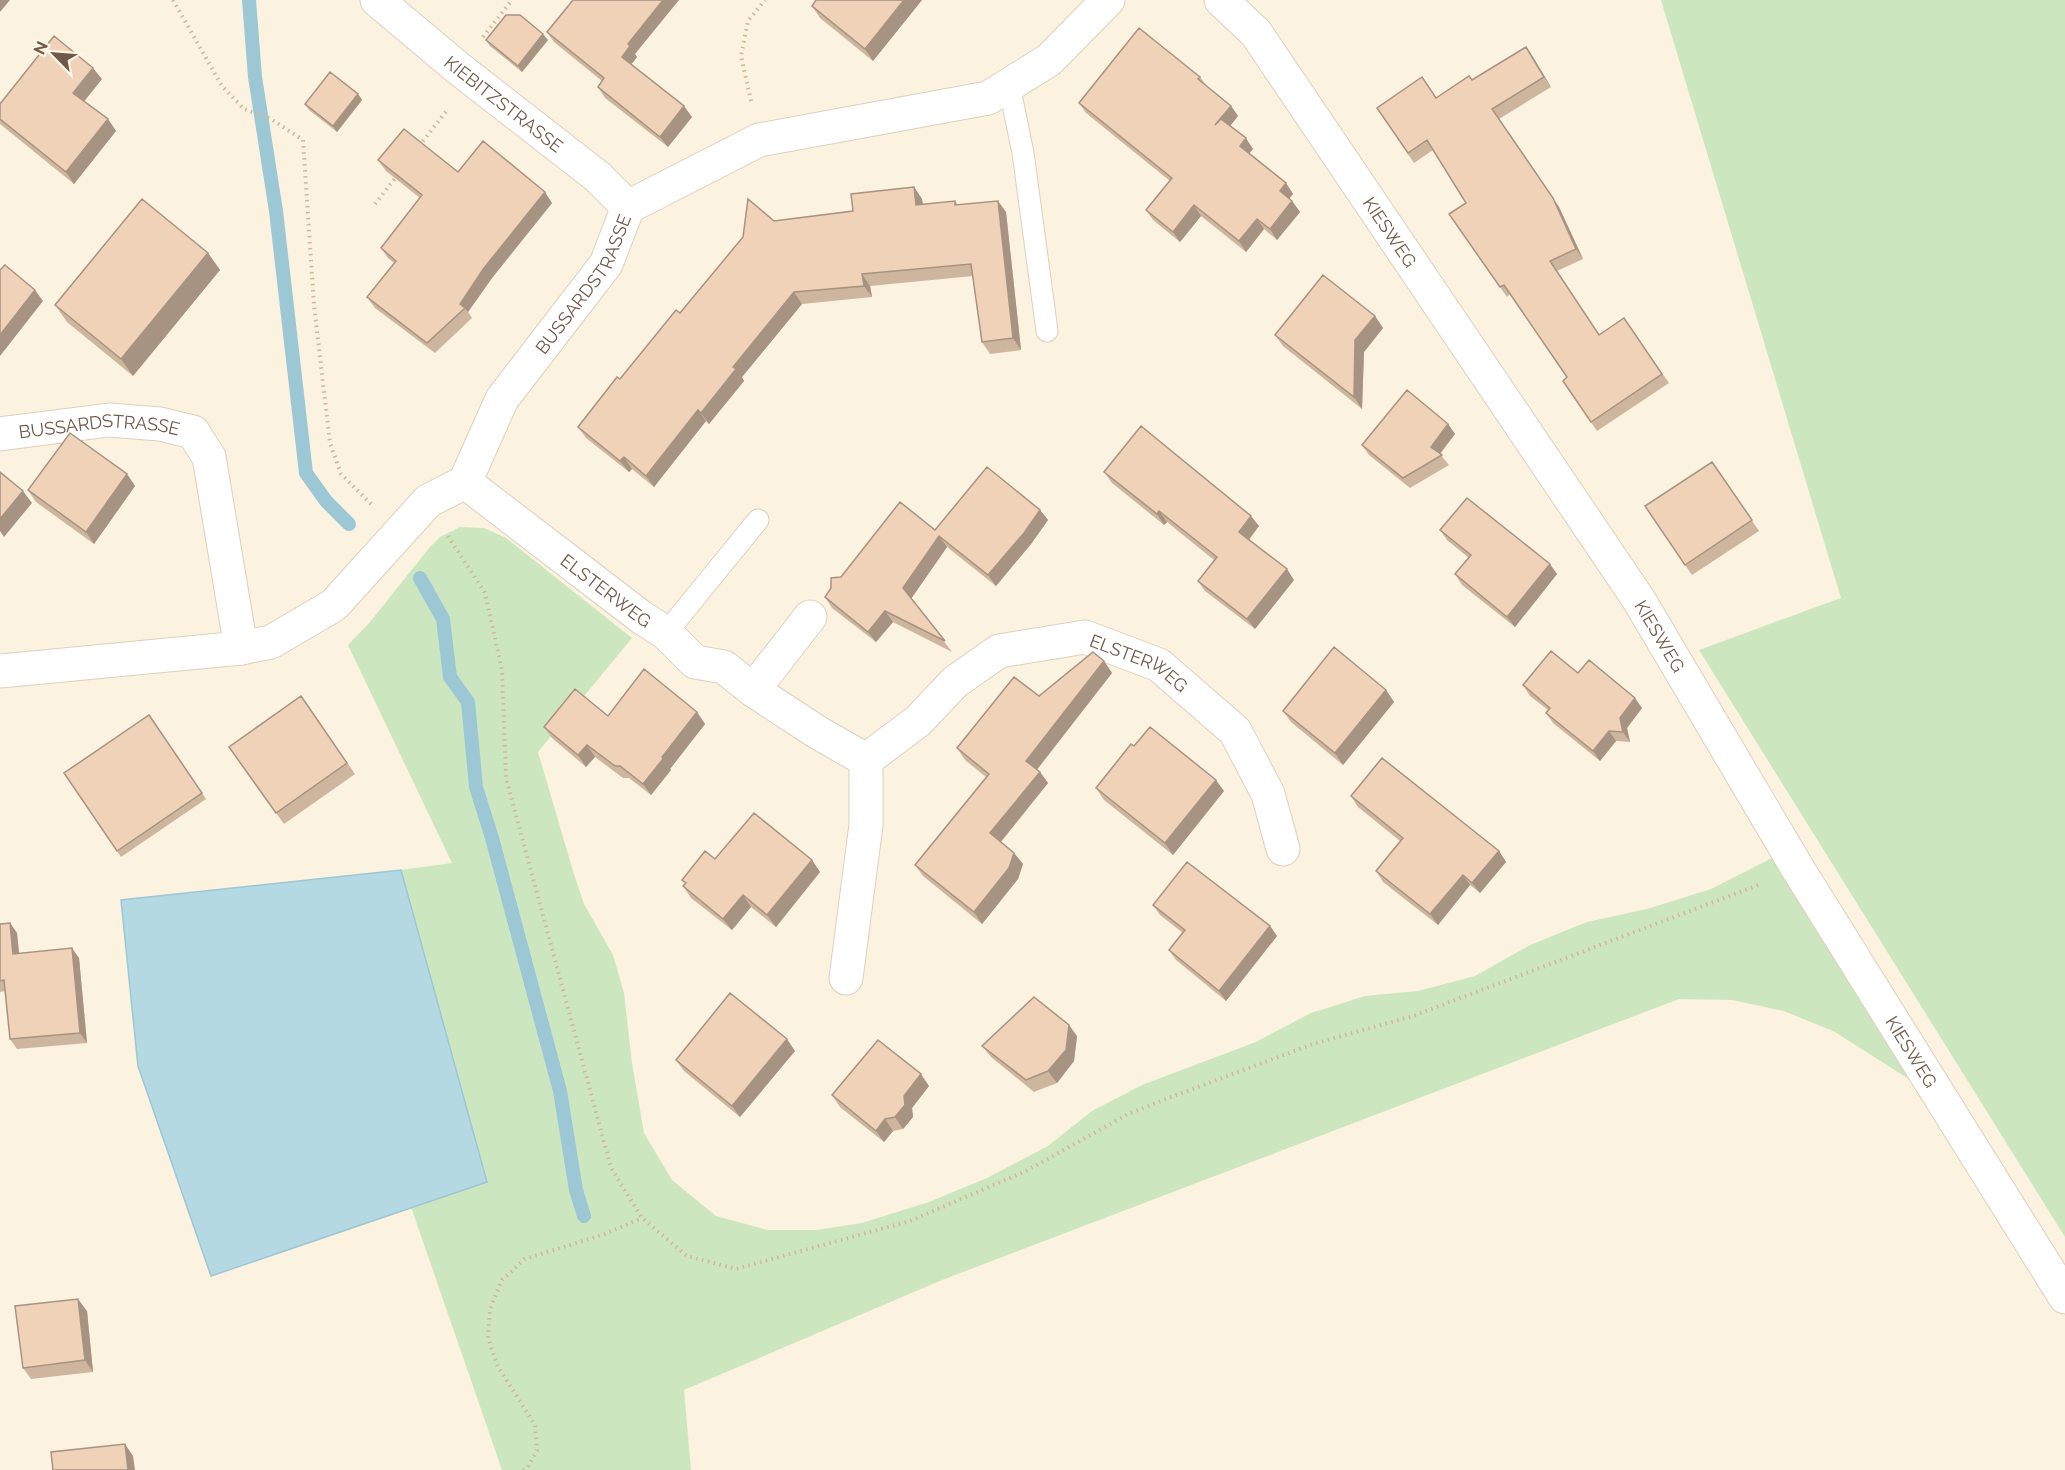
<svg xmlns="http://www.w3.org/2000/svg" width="2065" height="1470" font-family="Raleway,sans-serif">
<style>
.green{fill:#cce7bf}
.water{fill:#b5d9e3;stroke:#9cc7d4;stroke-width:1.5}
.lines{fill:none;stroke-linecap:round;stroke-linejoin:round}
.stream{stroke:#9cc7d4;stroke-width:14}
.lane-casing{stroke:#decfbc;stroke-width:23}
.street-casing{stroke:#decfbc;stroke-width:35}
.path{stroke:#d3b59c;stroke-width:4;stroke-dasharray:1.5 4.5;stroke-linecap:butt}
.lane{stroke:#fff;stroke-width:21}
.street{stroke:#fff;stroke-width:33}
.wall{fill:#ceb59e}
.shaded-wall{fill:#a79381}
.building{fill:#efd2b8;stroke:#a79381;stroke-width:1.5}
.labels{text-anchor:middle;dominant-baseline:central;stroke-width:4.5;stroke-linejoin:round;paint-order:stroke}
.street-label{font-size:18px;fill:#705948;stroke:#fef6e5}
</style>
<rect width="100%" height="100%" fill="#fbf2df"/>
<path class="green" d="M1661 0H2065V1237L1699 650 1841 598Z
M460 527 484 528 506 538 632 638 538 752 573 871 584 904 613 955 624 993 632 1063 644 1133 672 1180 716 1216 768 1230H816L862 1223 929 1202 987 1178 1048 1146 1092 1111 1142 1085 1256 1042 1311 1013 1365 996 1418 991 1475 976 1530 945 1587 922 1647 909 1711 889 1776 856 1915 1083 1835 1032 1784 1011 1732 1000 1679 999 942 1280 684 1390 691 1470H502L411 1207 487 1182 401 870 452 863 348 645 370 622 430 547 440 537Z"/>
<path class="water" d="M401 870 487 1182 211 1276 138 1066 121 900Z"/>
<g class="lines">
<path class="stream" d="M249 0 255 77 276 211 306 473 326 501 349 524
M420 578 443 619 450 677 468 702 476 787 492 838 560 1091 576 1190 584 1216"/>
<defs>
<path id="lane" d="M1009 85 1023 153 1047 331
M666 633 758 520"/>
<g id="street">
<path id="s1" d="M377 0 458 68 598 177 628 207"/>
<path id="s2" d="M1221 0 1256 33 1639 600 1798 869 2065 1297"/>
<path id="s3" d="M0 434 109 420 160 424 193 432 209 457 241 648"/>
<path id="s4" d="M465 482 641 617 666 633 695 662 724 667 753 690 817 732 866 760V825L846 978"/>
<path id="s5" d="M0 671 241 648 271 642 334 605 428 501 465 482 502 399 606 264 628 207 759 140 988 98 1049 60 1108 0"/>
<path d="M753 690 810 617"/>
<path id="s6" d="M866 760 918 721 955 682 999 651 1085 637 1159 665 1235 731 1268 794 1283 849"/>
</g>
</defs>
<use href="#lane" class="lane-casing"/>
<use href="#street" class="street-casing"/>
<path class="path" d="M173 0 222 86 244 109 271 119 303 140 314 305 330 443 341 474 372 505
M483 37 512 0
M751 101 741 56 748 21 765 0
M419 146 448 109
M375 204 397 176
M448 536 485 593 502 670 506 778 611 1168 642 1218 687 1256 736 1269 910 1221 1026 1171 1128 1114 1166 1099 1313 1044 1413 1016 1761 884
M523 1470 528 1467 537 1450 535 1425 498 1367 488 1338 490 1309 502 1280 525 1259 605 1234 642 1218"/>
<use href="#lane" class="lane"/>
<use href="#street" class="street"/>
</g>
<path class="wall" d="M922 0 873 61 820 18 812 6Z
M547 32 635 54 637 57 631 65 692 117 668 147 605 98 598 87 602 81 554 42Z
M486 40H548L522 72 490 46Z
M1526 47 1551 87 1499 119 1559 207 1583 259 1557 271 1599 335 1624 318 1669 383 1597 431 1563 381 1567 377 1510 294 1507 297 1449 214 1466 203 1433 150 1414 163 1377 108 1436 98 1472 80Z
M1200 77 1206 85 1231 106 1238 116 1230 126 1253 149 1249 153 1286 183 1293 194 1289 199 1292 201 1300 212 1277 240 1264 229 1246 252 1201 216 1180 242 1153 220 1146 210 1170 181 1086 113 1079 103Z
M102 79 84 101 108 119 116 131 74 184 0 124V104Z
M358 94 362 100 337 132 309 110 305 104Z
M378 160 458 172 552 203 492 278 468 312 472 318 435 353 375 308 367 297 394 263 388 258 381 248 420 198 386 171Z
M914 187 922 199 923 204 955 201 958 205 1006 212 1021 350 990 354 982 342 973 276 870 286 872 297 802 304 742 377 744 381 709 424 706 421 654 487 632 469 629 472 586 438 578 427 680 313 774 221 853 211Z
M208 253 220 270 133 376 67 322 55 305Z
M1375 316 1383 328 1364 352 1362 409 1283 346 1275 335Z
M1448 424 1455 434 1440 454 1449 465 1410 488 1369 455 1362 445Z
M1712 462 1759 531 1692 575 1645 506Z
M1104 472 1259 526 1249 540 1294 580 1255 629 1205 591 1198 581 1214 560 1167 522 1164 525 1112 483Z
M127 474 135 486 94 544 36 502 28 490Z
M1040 510 1048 520 1031 544 996 586 947 547 911 598 952 652 893 622 876 642 832 608 825 597 841 577 935 530Z
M1440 530 1557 574 1515 627 1462 585 1455 574 1469 558 1447 540Z
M1104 661 1112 673 1037 770 1040 772 1048 783 1001 842 1014 853 1023 864 1018 879 982 924 923 876 915 865 986 777 965 760 957 748 1039 696Z
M1578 673 1642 708 1627 728 1630 742 1616 741 1600 761 1553 723 1546 713 1548 710 1530 696 1523 685Z
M1386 690 1394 702 1343 765 1291 722 1283 711Z
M301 696 355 774 284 824 229 747Z
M697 712 705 724 670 769 671 770 651 795 629 778H623L595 757 586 767 552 738 544 727 608 716Z
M149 715 206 799 121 857 64 773Z
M1134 746 1224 791 1173 855 1104 800 1096 788Z
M1351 796 1499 851 1506 862 1480 893 1470 885 1438 925 1383 882 1376 871 1400 841 1358 807Z
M715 859 812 860 820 872 776 927 751 907 732 930 691 898 683 886 685 884 682 880Z
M1153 905 1270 926 1277 936 1226 1001 1176 960 1169 950 1183 933 1160 915Z
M10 923 17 933 19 953 79 958 87 1043 17 1049 10 1039 5 991 0 992V924Z
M1077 1036 1074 1061 1057 1083 1034 1092 991 1057 982 1046Z
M795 1051 740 1117 684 1071 676 1060Z
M929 1086 912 1108 913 1117 903 1129 893 1131 884 1142 840 1107 832 1095Z
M87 1311 93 1372 31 1379 23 1368Z"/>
<path class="shaded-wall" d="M0 0H10L0 12Z
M663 0H679L635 54 637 57 629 67 622 57 628 44Z
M904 0H922L873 61 865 49Z
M543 34 548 40 522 72 518 66Z
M1526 47 1533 57 1551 87 1544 77Z
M93 68 102 79 82 104 73 93Z
M358 94 362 100 337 132 333 126Z
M684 106 692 117 668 147 660 137Z
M1231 106 1238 116 1222 136 1215 125Z
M1492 109 1559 207 1583 259 1576 249Z
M108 119 116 131 74 184 66 172Z
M1246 138 1253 149 1247 156 1240 146Z
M1286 183 1293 194 1287 201 1280 191Z
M914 187 922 199 924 216 916 205Z
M545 192 552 203 492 278 468 312 465 308 460 304 484 268Z
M998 201 1006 212 1021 350 1013 338Z
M1292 201 1300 212 1277 240 1270 229Z
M1194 205 1201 216 1180 242 1173 232Z
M1257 219 1264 229 1246 252 1239 241Z
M208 253 220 270 133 376 121 359Z
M862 274 870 286 872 297 864 286Z
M35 290 43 301 0 356V335Z
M794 292 802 304 742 377 744 381 709 424 701 413 733 367Z
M1375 316 1383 328 1364 352 1362 409 1354 397 1355 340Z
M698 410 706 421 654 487 646 476Z
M1448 424 1455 434 1438 456 1431 447Z
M624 457 632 469 629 472 620 461Z
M127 474 135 486 94 544 86 532Z
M23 491 32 503 4 537 0 531V519Z
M1040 510 1048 520 1031 544 996 586 988 575Z
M1159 511 1167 522 1164 525 1157 514Z
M1251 516 1259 526 1246 543 1239 532Z
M939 536 947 547 911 599 903 588Z
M1550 564 1557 574 1515 627 1507 617Z
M1287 569 1294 580 1255 629 1247 619Z
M885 611 893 622 876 642 868 632Z
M1104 661 1112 673 1034 773 1026 761Z
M1386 690 1394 702 1343 765 1335 753Z
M1635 698 1642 708 1627 728 1630 742 1623 732 1620 718Z
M697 712 705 724 670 769 671 770 651 795 643 784 662 757Z
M1609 731 1616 741 1600 761 1593 751Z
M587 745 595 757 586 767 578 755Z
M1040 772 1048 783 998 845 990 833Z
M1216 780 1224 791 1173 855 1165 843Z
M1499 851 1506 862 1480 893 1472 883Z
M1014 853 1023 864 1018 879 982 924 974 912Z
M812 860 820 872 776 927 767 915Z
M1463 875 1470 885 1438 925 1430 914Z
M743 895 751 907 732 930 723 919Z
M10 923 17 933 20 964 13 954Z
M1270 926 1277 936 1226 1001 1219 991Z
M72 948 79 958 87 1043 80 1033Z
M1069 1025 1077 1036 1074 1061 1057 1083 1048 1071Z
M787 1039 795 1051 740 1117 732 1106Z
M921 1074 929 1086 912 1108 913 1117 903 1129 895 1117 904 1096Z
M885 1119 893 1131 884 1142 876 1131Z
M78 1299 87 1311 93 1372 85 1360Z
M125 1444 133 1456 135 1470H128Z"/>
<path class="building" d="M573 0H663L628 44 630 46 622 57 684 106 660 137 598 87 604 78 547 32Z
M816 0H904L865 49 812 6Z
M506 15H520L543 34 518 66 486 40Z
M1139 28 1200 77 1198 79 1231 106 1215 125 1221 119 1246 138 1240 146 1286 183 1280 191 1292 201 1270 229 1257 219 1239 241 1194 205 1173 232 1146 210 1172 178 1079 103Z
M54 36 93 68 73 93 108 119 66 172 0 119V104Z
M1526 47 1544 77 1492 109 1553 198 1576 249 1550 261 1599 335 1624 318 1662 374 1591 422 1563 381 1567 377 1504 285 1500 287 1449 214 1466 203 1427 140 1408 153 1377 108 1422 77 1436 98 1469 76 1472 80Z
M330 72 358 94 333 126 305 104Z
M404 129 458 172 483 141 545 192 484 268 460 304 465 308 427 343 367 297 396 261 381 248 422 195 378 160Z
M914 187 916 205 955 201V205L998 201 1013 338 982 342 971 264 862 274 864 286 794 292 733 367 736 369 701 413 698 410 646 476 624 457 620 461 578 427 617 377 620 379 676 310 680 313 743 237 748 199 774 221 853 211 851 194Z
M142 199 208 253 121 359 55 305Z
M5 265 35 290 0 335V270Z
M1323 275 1375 316 1355 340 1354 397 1275 335Z
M1407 390 1448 424 1431 447 1442 455 1403 478 1362 445Z
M1141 426 1251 516 1239 532 1287 569 1247 619 1198 581 1217 557 1159 511 1157 514 1104 472Z
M70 433 127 474 86 532 28 490Z
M1712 462 1752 520 1685 565 1645 506Z
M987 467 1040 510 1024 533 988 575 939 536 903 588 945 641 885 611 868 632 825 597 831 588V578L841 577 900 502 935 530Z
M0 472 23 491 0 519Z
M1467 498 1550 564 1507 617 1455 574 1471 555 1440 530Z
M1334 647 1386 690 1335 753 1283 711Z
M1551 651 1578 673 1589 660 1635 698 1620 718 1623 732 1609 731 1593 751 1546 713 1550 708 1523 685Z
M1093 652 1104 661 1026 761 1040 772 990 833 1014 853 1009 868 974 912 915 865 989 774 957 748 1014 677 1039 696Z
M644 669 697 712 662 757 663 759 643 784 620 766H615L587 745 578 755 544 727 575 689 608 716Z
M301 696 347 763 276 813 229 747Z
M149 715 202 793 117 851 64 773Z
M1150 727 1216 780 1165 843 1096 788 1131 744 1134 746Z
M1382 758 1499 851 1472 883 1463 875 1430 914 1376 871 1403 838 1351 796Z
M754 813 812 860 767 915 743 895 723 919 683 886 686 883 682 880 705 851 715 859Z
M1187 862 1270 926 1219 991 1169 950 1185 930 1153 905Z
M10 923 13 954 72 948 80 1033 10 1039 4 980 0 981V924Z
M730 993 787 1039 732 1106 676 1060Z
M1034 997 1069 1025 1066 1050 1048 1071 1026 1080 982 1046Z
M878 1040 921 1074 904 1096 905 1105 895 1117 885 1119 876 1131 832 1095Z
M78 1299 85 1360 23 1368 15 1306Z
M125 1444 128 1470H53L51 1452Z"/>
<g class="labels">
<g class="street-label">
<text stroke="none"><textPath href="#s1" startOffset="164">KIEBITZSTRASSE</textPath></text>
<text stroke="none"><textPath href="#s2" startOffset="288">KIESWEG</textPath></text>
<text stroke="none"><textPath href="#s5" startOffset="760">BUSSARDSTRASSE</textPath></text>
<text stroke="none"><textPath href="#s3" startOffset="100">BUSSARDSTRASSE</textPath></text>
<text stroke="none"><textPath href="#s4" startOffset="178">ELSTERWEG</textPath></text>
<text stroke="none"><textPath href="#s2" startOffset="774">KIESWEG</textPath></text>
<text stroke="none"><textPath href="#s6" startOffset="320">ELSTERWEG</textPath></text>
<text stroke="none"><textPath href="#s2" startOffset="1260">KIESWEG</textPath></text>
</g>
</g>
<g transform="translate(54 54) rotate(295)" stroke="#fef6e5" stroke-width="4.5" paint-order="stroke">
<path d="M0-4.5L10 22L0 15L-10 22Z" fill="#705948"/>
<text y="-9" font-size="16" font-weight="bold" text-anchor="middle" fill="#705948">N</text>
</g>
</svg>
